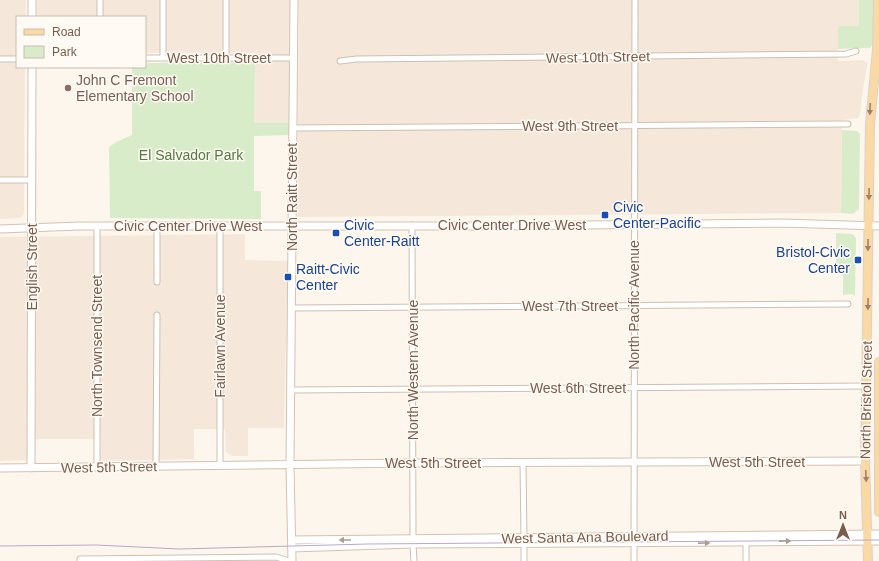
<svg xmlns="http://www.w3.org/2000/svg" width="879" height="561" font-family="Helvetica,sans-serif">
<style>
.residential{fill:#f5e8da}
.green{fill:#d8ecc9}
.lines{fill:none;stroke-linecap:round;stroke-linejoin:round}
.street-casing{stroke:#d1beb0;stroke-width:7}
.secondary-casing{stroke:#d6c0b0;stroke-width:9}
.primary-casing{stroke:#dad1cd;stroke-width:10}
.street{stroke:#fff;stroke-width:5}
.secondary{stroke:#fff;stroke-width:7}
.primary{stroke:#fbd9a5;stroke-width:8}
.tram{stroke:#b9a8c9;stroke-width:1}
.oneway{fill:#a18267}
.oneway2{fill:#af9d94}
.education-dot{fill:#8d6e63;stroke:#fffaf3;stroke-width:1.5}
.transit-dot{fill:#1a4fb4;stroke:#fffaf3;stroke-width:1.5}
.labels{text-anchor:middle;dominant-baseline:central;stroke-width:3;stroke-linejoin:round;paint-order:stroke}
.street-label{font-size:14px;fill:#7a5c4d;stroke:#fffaf3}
.education-label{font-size:14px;fill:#785e54;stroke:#fffaf3;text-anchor:start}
.park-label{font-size:14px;fill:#537a41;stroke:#fffaf3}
.transit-label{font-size:14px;fill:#164399;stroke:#fffaf3;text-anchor:start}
</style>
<rect width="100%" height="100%" fill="#fdf6ec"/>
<path class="residential" d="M0 0H26V17H17V67H25L24 214 20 218 0 219Z
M37 0H290L289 123H254L255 53H145V17H37Z
M299 0H859V26L838 27V61L862 60 868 63 863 88 860 114 858 118 842 120 841 213 297 217Z
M245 234V260L288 261 284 428H248V456H232L226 452 225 429H194V459L103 461 100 459 101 439H28L27 460 0 461V237Z"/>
<path class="green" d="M859 0H873V43L870 48 838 49V26H859Z
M255 62 254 123H289L290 135 254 136V191H261V219L110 218 109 147 118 141 132 135V67H145V63Z
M842 130 857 131 860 134 859 209 853 214 841 213Z
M836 233 852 234 856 238 855 296 851 294 843 295V267H836Z"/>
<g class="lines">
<defs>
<path id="street" d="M100 0V17
M145 58H293
M163 58V0
M226 58V0
M0 59H17
M340 61 357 59 846 54 856 51
M293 128 848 124
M0 180H32
M412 225 413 539
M157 226V282
M220 226V465
M292 308 848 304
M291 390 866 386
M523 463 524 538
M156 466 157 315
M97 467V226
M746 542V561
M524 543V561
M413 544 414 561
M80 561V559L276 557 289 561
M634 561 635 0"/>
<path id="secondary" d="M32 0V17
M0 229 79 226H470L782 223 879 226
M0 468 413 463 865 461
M31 468 32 67
M292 540 879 534
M292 548 413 544 879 541
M292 561 290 465 294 0"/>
<path id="primary" d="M879 362V512
M868 561 865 461 870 124 877 50 878 0"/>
</defs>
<use href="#street" class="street-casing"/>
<use href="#secondary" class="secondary-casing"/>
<use href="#primary" class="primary-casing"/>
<use href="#street" class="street"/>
<use href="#secondary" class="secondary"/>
<use href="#primary" class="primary"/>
<path class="tram" d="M0 546 96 545 180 549 368 544 879 540"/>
</g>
<defs><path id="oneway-solid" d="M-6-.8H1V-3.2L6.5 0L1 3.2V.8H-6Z"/></defs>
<g class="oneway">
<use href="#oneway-solid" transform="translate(870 109) rotate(93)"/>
<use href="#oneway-solid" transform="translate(869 194) rotate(91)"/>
<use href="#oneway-solid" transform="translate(868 245) rotate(91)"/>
<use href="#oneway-solid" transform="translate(868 304) rotate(91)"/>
<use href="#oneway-solid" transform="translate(866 476) rotate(87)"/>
</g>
<g class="oneway2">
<use href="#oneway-solid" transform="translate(345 540) rotate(180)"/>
<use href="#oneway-solid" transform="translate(785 541) rotate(-1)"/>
<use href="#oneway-solid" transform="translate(704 543) rotate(-1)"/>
</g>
<circle class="education-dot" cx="68" cy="88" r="4"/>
<g class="transit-dot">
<rect x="601" y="211" width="8" height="8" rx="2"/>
<rect x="332" y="229" width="8" height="8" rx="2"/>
<rect x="854" y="256" width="8" height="8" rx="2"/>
<rect x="284" y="273" width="8" height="8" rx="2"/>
</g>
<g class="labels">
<g class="street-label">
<text transform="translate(598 57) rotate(-1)">West 10th Street</text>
<text x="219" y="58">West 10th Street</text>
<text x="570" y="126">West 9th Street</text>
<text transform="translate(292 197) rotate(-90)">North Raitt Street</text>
<text x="512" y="225">Civic Center Drive West</text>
<text x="188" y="226">Civic Center Drive West</text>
<text transform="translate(32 267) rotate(-90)">English Street</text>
<text transform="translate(634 305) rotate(-90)">North Pacific Avenue</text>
<text x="570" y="306">West 7th Street</text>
<text transform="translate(97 346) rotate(-90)">North Townsend Street</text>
<text transform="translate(220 346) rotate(-90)">Fairlawn Avenue</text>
<text transform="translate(413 370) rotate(-90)">North Western Avenue</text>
<text x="578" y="388">West 6th Street</text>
<text transform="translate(866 400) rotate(-89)">North Bristol Street</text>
<text x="757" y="462">West 5th Street</text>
<text x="433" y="463">West 5th Street</text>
<text transform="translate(109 467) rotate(-1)">West 5th Street</text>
<text transform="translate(585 537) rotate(-1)">West Santa Ana Boulevard</text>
</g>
<g class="education-label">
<text x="76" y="80">John C Fremont<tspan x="76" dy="16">Elementary School</tspan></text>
</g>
<g class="park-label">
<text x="191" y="155">El Salvador Park</text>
</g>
<g class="transit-label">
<text x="613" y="207">Civic<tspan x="613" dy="16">Center-Pacific</tspan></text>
<text x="344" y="225">Civic<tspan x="344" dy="16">Center-Raitt</tspan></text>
<text x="850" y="252" text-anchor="end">Bristol-Civic<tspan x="850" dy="16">Center</tspan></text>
<text x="296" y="269">Raitt-Civic<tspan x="296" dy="16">Center</tspan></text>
</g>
</g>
<rect x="16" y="16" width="130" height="52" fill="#fffaf3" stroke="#cabbb1"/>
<rect x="24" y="29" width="20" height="6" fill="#fbd9a5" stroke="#cabbb1"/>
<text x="52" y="36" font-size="12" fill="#7a5c4d">Road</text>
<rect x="24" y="46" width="20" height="12" fill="#d8ecc9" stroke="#cabbb1"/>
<text x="52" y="56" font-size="12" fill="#7a5c4d">Park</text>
<g transform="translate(843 525)" stroke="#fffaf3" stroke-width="3" paint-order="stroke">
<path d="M0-3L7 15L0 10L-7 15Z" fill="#7a5c4d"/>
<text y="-6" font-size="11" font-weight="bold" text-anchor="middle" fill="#7a5c4d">N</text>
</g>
</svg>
